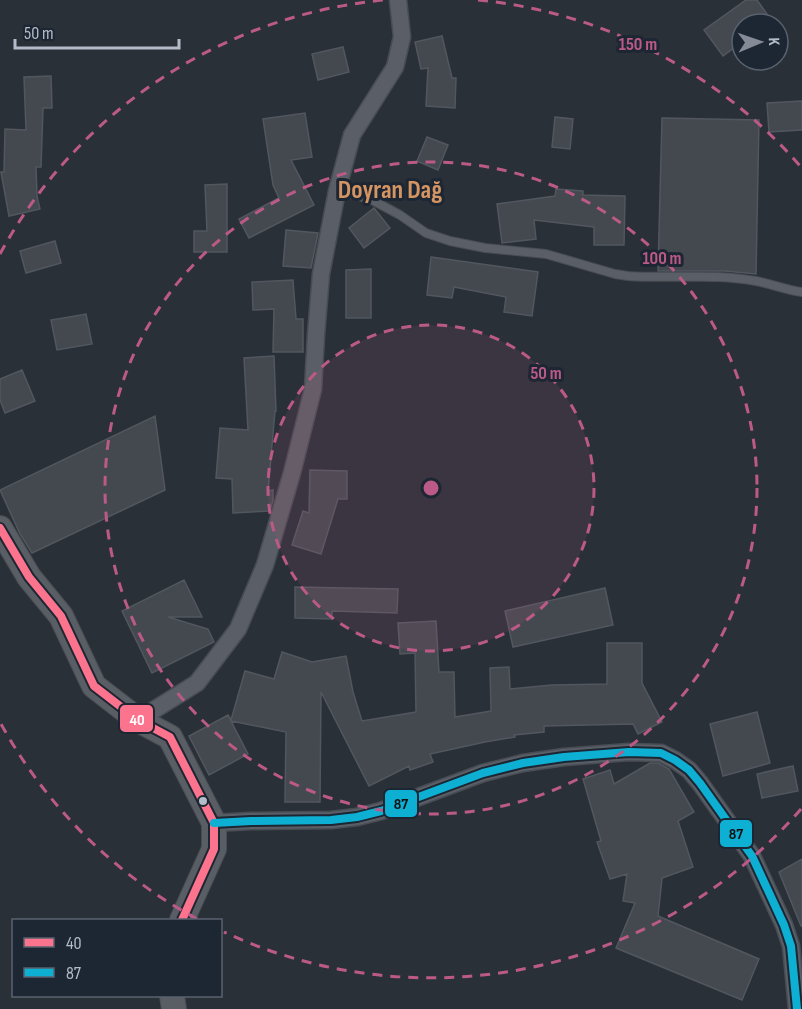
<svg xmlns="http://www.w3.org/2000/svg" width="802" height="1009" viewBox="0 0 802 1009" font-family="'Sofia Sans Condensed',sans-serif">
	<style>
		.building { fill: #444950; stroke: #52575f; stroke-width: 1.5 }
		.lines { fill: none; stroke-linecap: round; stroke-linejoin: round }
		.lane-casing { stroke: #484c53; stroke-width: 10 }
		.street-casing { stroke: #484c53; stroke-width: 19 }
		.secondary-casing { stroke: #484c53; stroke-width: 26 }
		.lane { stroke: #5a5e66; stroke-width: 8 }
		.street { stroke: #5a5e66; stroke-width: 16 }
		.secondary { stroke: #595d64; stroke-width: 24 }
		.bus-1-casing { stroke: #1d2633; stroke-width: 12 }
		.bus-2-casing { stroke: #1d2633; stroke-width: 12 }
		.bus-1 { stroke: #fc738d; stroke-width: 8 }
		.bus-2 { stroke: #0dafd3; stroke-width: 8 }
		.ring { fill: none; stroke: #bc5a87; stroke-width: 3; stroke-dasharray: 10 8 }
		.bus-dot { fill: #b4bcc9; stroke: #1d2633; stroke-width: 2 }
		.labels { text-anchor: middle; stroke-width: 6; stroke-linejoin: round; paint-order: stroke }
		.district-label { font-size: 26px; font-weight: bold; fill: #d59563; stroke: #1d2633 }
		.centre { fill: #bc5a87; stroke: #1d2633; stroke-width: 3 }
		.ring-label { font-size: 18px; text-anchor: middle; font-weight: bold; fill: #bc5a87; stroke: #1d2633; stroke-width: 6; stroke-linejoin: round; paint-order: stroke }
		.line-badge { stroke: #1d2633; stroke-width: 2 }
		.badge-label { font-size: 16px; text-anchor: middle; font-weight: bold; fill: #fff }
		.pale-badge-label { font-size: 16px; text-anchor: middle; font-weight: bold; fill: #111 }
	</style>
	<rect width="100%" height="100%" fill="#2a3038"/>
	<!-- building -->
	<path class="building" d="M746 0H757L774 24H742V42L723 56 704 30Z
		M442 36 452 78H456L455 108 426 106 428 68 421 69 415 42Z
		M343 47 349 72 318 80 312 54Z
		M51 76 52 108H43L41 167H36L37 196 40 209 9 216 1 172H4L5 129 26 130 24 77Z
		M802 101V130L769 132 767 103Z
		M305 113 312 157 291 160 314 205 249 238 239 219 279 198 273 185 263 119Z
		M555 117 573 119 570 149 552 147Z
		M662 118 759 120 756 274 725 271H658Z
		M427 137 448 145 438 170 417 161Z
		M227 184V252H194V231H207L205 185Z
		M556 189 583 191V195L625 196 624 245H594V227L534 220 536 239 502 243 497 204 555 196Z
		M374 208 390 228 364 248 349 228Z
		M286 230 318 233 311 268 283 266Z
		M55 241 61 263 26 273 20 251Z
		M431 257 538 272 532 316 504 312 506 297 454 287 452 298 427 295Z
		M371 269V318H346V270Z
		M293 280 296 319H303V352H273L274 309 253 310 252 282Z
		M86 314 92 344 57 350 51 320Z
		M274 356 276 411H275L268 491 273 490V500L270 511 233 513 232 479 216 478 220 428 248 430 244 358Z
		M22 370 35 401 5 413 0 400V379Z
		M155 416 165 490 32 553 20 534 0 490Z
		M310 470 347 471V499H338L321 554 292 545 303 511 309 513Z
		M184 580 202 617H168L208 629 214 642 152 673 122 611Z
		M295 587 398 589 397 613 332 611V619L295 618Z
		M605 588 613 625 513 647 505 611Z
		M436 621 439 672H454L455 717 491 711 490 668 509 667 510 689 552 685 607 684V643H642V683L662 722 638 734 633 724 544 726V732L514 735 515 737 485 742 430 754 433 762 410 770 409 766 369 786 321 692 320 802H285L286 732 231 721 248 754 209 775 189 736 228 715 231 720 245 671 274 679 282 652 312 662 346 656 353 692 362 721 416 712 415 653 400 654 398 623Z
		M757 712 770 763 723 776 710 724Z
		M650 763H658L669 769 694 812 678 821 693 867 662 878 658 916 759 959 742 1000 616 948 635 903 623 901 627 874 610 879 597 842 601 841 583 779 610 770 614 784Z
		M793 766 798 791 762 798 757 774Z
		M802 859V926H801L779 872Z"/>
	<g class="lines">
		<defs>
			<path id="lane" d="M337 191 356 195 374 201 400 215 426 233 450 241 485 248 546 254 615 274 628 276C671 279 714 273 756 281 772 284 786 290 802 292"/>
			<path id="street" d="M138 720 197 683 238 629 265 565 292 473 313 389 316 335 321 274 337 191 352 135 395 67 402 37 398 0
				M214 823 251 821 331 820 357 817 381 811 483 773 523 763 564 757 629 752 661 753 675 760 689 770 700 783 752 856 784 925 791 946 797 1009"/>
			<path id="secondary" d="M0 528 29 577 61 616 94 686 138 720 170 737 214 823V849L182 920
				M172 996 174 1009"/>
		</defs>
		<!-- lane casing -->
		<use href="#lane" class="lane-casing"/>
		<!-- street casing -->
		<use href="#street" class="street-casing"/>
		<!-- secondary casing -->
		<use href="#secondary" class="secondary-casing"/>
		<!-- lane -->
		<use href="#lane" class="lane"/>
		<!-- street -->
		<use href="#street" class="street"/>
		<!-- secondary -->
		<use href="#secondary" class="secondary"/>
		<defs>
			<path id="bus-1" d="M0 528 29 577 61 616 94 686 138 720 170 737 214 823V849L182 920"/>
			<path id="bus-2" d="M214 823 251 821 331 820 357 817 381 811 483 773 523 763 564 757 629 752 661 753 675 760 689 770 700 783 752 856 784 925 791 946 797 1009"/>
		</defs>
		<!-- bus-1 casing -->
		<use href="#bus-1" class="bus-1-casing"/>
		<!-- bus-2 casing -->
		<use href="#bus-2" class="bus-2-casing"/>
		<!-- bus-1 -->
		<use href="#bus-1" class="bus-1"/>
		<!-- bus-2 -->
		<use href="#bus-2" class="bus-2"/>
	</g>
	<!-- distance rings -->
	<circle cx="431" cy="488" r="163" fill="#bc5a87" fill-opacity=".12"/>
	<g class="ring">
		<circle cx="431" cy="488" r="163"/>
		<circle cx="431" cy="488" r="326"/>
		<path d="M801 809A490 490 0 0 1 224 932M197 919A490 490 0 0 1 0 722M0 254A490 490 0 0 1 384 0M478 0A490 490 0 0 1 801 167"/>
	</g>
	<!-- markers -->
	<circle class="bus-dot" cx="203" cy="801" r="5"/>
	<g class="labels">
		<!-- district labels -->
		<g class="district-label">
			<text x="390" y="198">Doyran Dağ</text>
		</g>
	</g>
	<circle cx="431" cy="488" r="9" class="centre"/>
	<g class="ring-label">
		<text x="638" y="50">150 m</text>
		<text x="662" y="264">100 m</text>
		<text x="546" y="379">50 m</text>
	</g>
	<g class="line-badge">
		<rect x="119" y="704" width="35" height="29" rx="6" fill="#fc738d"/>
		<rect x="384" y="789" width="34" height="29" rx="6" fill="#0dafd3"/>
		<rect x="719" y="819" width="34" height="29" rx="6" fill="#0dafd3"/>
	</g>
	<g class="badge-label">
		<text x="137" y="725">40</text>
	</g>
	<g class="pale-badge-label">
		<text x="401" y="809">87</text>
		<text x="736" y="839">87</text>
	</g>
	<!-- legend -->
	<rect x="12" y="919" width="210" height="78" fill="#1d2633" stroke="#59626f" stroke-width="1.5"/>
	<rect x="24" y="938" width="30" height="9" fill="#fc738d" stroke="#59626f" stroke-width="1.5"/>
	<text x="66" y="949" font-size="18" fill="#b4bcc9">40</text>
	<rect x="24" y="968" width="30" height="9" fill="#0dafd3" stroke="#59626f" stroke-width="1.5"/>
	<text x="66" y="979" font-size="18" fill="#b4bcc9">87</text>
	<!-- north arrow -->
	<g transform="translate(760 42) rotate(88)"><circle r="28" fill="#1d2633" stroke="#59626f" stroke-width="1.5"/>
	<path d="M0-4.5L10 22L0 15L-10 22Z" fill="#848b96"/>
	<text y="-9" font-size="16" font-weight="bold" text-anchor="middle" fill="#b4bcc9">K</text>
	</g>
	<!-- scale -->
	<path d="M15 39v9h164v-9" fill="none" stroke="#b4bcc9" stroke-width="3"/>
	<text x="24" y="39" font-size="18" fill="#b4bcc9" stroke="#1d2633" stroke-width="4.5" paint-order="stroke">50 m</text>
</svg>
